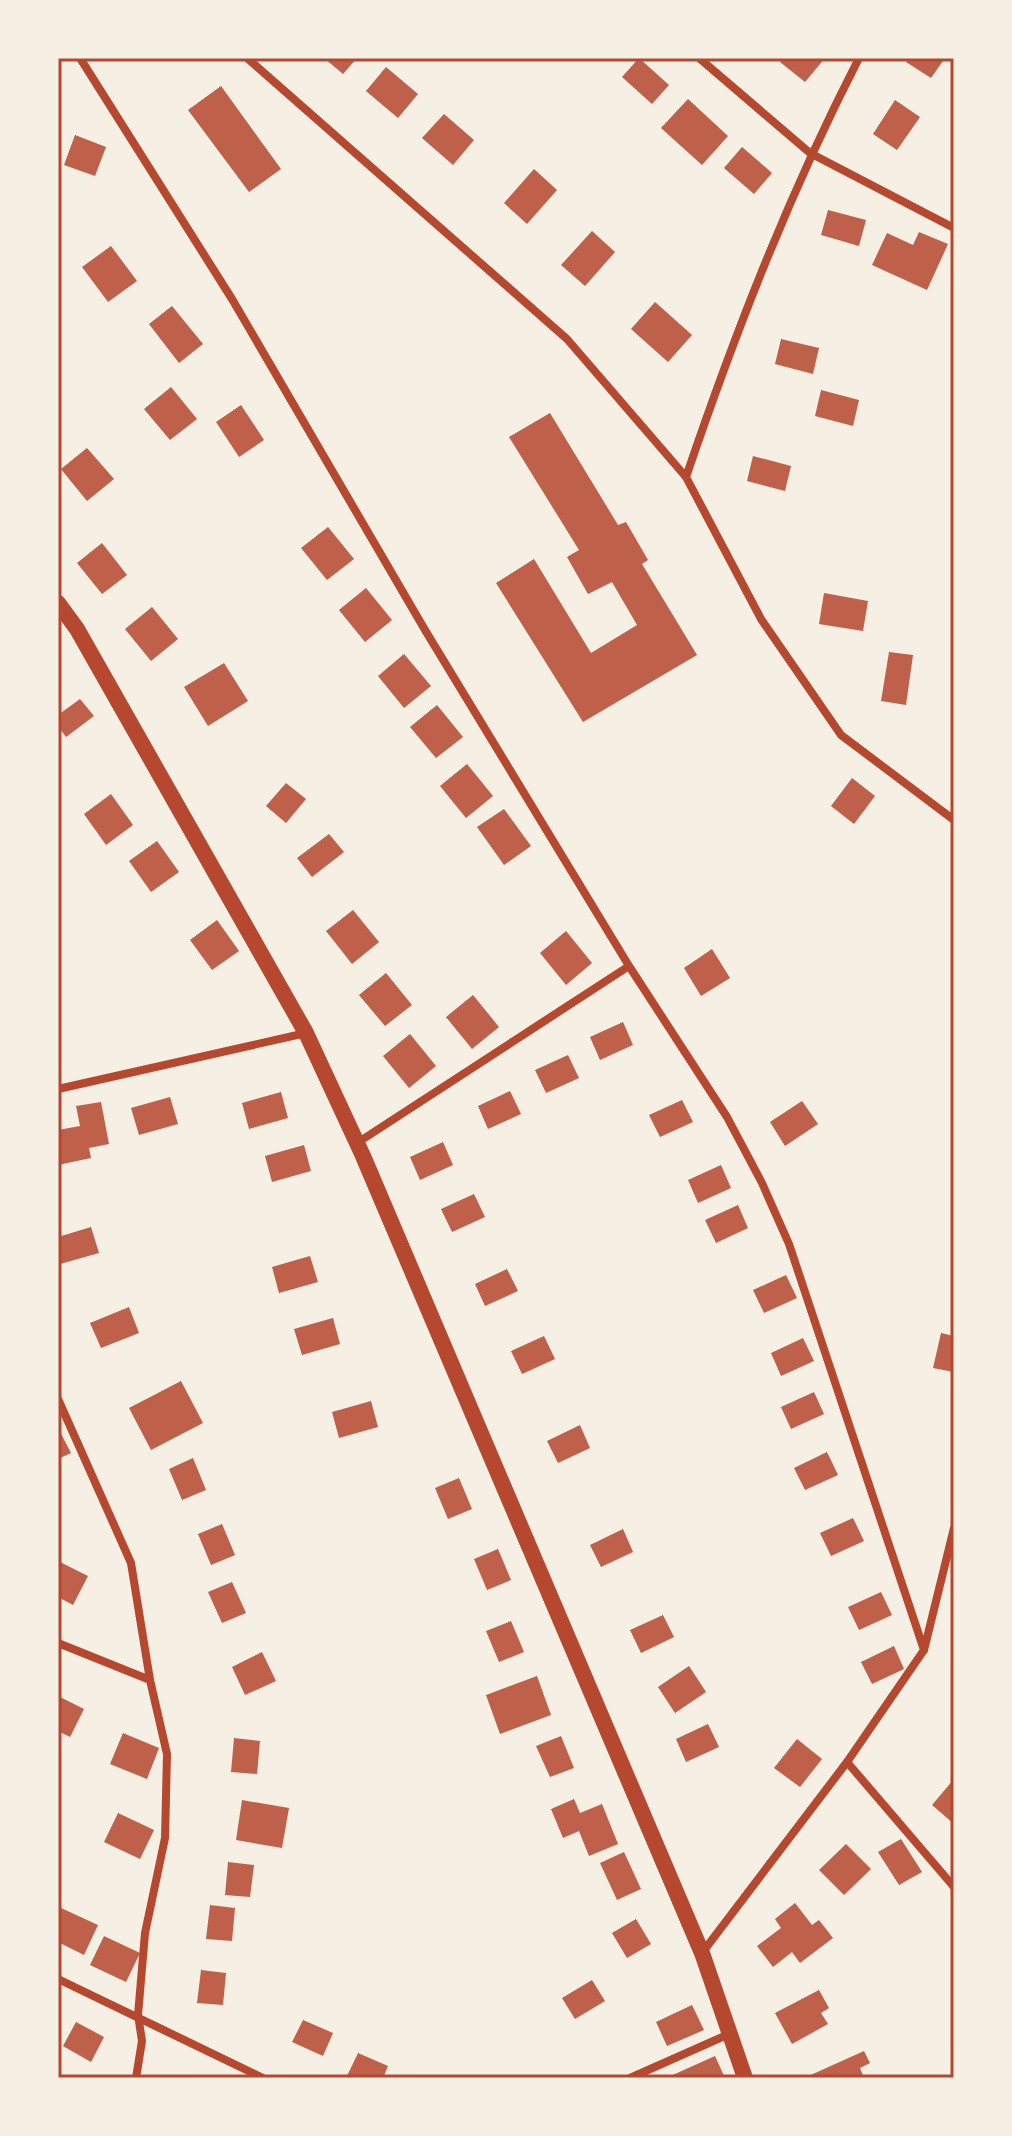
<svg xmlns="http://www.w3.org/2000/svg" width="1012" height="2136" viewBox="0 0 1012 2136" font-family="'Fira Sans Condensed',sans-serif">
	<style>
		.building { fill: #bf614a }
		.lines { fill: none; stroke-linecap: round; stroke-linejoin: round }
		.minor { stroke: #b5482f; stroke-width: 8 }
		.secondary { stroke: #b5482f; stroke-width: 16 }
		.neatline { fill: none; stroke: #b5482f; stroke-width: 3 }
	</style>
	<rect width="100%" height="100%" fill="#f6efe4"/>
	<!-- building -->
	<path class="building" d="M324 58H357L343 74Z
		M639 58 669 85 652 104 622 77Z
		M783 58H825L805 82 780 62Z
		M908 58H945L931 78 906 62Z
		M386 67 418 94 398 118 366 91Z
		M221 86 281 169 249 192 188 110Z
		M688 99 728 136 702 165 661 128Z
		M895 100 920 117 897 150 873 134Z
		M444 114 474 140 453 165 422 138Z
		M75 135 106 147 95 176 64 165Z
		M742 147 772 173 754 194 724 168Z
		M534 169 557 190 527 224 504 203Z
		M828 210 866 220 859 246 821 235Z
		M592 231 615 252 585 286 561 265Z
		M919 232 948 244 927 290 872 265 887 233 913 245Z
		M111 246 137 281 108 302 82 267Z
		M655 302 692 335 668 362 631 329Z
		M172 306 203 344 179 363 149 324Z
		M781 339 819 348 813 374 775 364Z
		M171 387 197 419 170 440 144 409Z
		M821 390 859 400 853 426 815 416Z
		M241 405 264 440 239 457 216 422Z
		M550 413 618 525 626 522 648 560 642 564 697 655 583 722 496 583 534 559 591 653 637 625 612 582 588 594 567 557 579 550 509 437Z
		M87 448 114 479 87 501 61 469Z
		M753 456 791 466 785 491 747 481Z
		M328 527 354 559 327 580 301 548Z
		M102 543 127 575 102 594 77 563Z
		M366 588 392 620 365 642 339 610Z
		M824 593 868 601 863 631 819 624Z
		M152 607 178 639 151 661 125 629Z
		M889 652 913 655 906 705 881 701Z
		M404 654 431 686 404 708 378 676Z
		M224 663 248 701 208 726 184 687Z
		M80 699 94 716 66 737 58 726V715Z
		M437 705 463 737 436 758 410 727Z
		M467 764 493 796 466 818 440 786Z
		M852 778 875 796 854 824 831 806Z
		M286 783 306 799 286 823 266 806Z
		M111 794 133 825 106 845 84 814Z
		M504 809 531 846 504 865 477 827Z
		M329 834 344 852 312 877 297 858Z
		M157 841 179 872 151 892 129 861Z
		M353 910 379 942 352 964 326 931Z
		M217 920 239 951 212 970 190 940Z
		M566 931 592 963 566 985 540 953Z
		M712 949 730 978 701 996 684 968Z
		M386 973 412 1005 385 1026 359 995Z
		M473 995 499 1027 472 1049 446 1017Z
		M623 1022 633 1045 600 1060 590 1037Z
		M410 1034 436 1066 409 1088 383 1056Z
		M568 1055 579 1078 546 1093 535 1070Z
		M510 1091 521 1114 488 1129 478 1106Z
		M281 1092 288 1118 249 1129 242 1103Z
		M170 1097 178 1124 139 1135 131 1108Z
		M682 1100 693 1122 660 1137 649 1115Z
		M802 1101 818 1124 785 1146 770 1122Z
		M101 1102 109 1144 89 1148 91 1158 58 1165V1130L80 1126 76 1106Z
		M443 1142 453 1165 420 1180 410 1157Z
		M304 1145 311 1171 272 1182 265 1156Z
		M721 1165 731 1188 698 1203 688 1180Z
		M474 1194 485 1217 452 1232 441 1209Z
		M738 1205 748 1228 716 1243 705 1220Z
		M91 1227 99 1253 60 1264 58 1237Z
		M310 1256 318 1282 279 1293 272 1267Z
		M507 1269 518 1291 485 1306 475 1284Z
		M786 1275 797 1298 764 1313 753 1290Z
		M129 1307 139 1333 101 1348 90 1323Z
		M333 1318 340 1344 302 1355 294 1329Z
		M941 1333 954 1336V1372L933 1368Z
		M544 1336 555 1359 522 1374 511 1351Z
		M803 1338 814 1361 781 1376 771 1353Z
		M181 1381 203 1423 151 1450 129 1408Z
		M814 1392 824 1414 791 1429 781 1407Z
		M371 1401 378 1427 339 1438 332 1412Z
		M580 1425 590 1448 558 1463 547 1441Z
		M58 1428 71 1453 58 1459Z
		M827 1452 838 1475 805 1490 794 1468Z
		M193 1458 206 1490 182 1500 169 1469Z
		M459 1478 472 1509 448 1519 435 1488Z
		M853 1518 864 1541 831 1556 820 1533Z
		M222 1524 235 1555 211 1565 198 1534Z
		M623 1529 633 1552 601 1567 590 1545Z
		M498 1549 511 1580 487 1590 474 1559Z
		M58 1561 88 1576 73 1605 58 1597Z
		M232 1582 246 1613 222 1623 208 1592Z
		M881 1592 892 1615 859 1630 848 1607Z
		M663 1615 674 1637 641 1653 630 1630Z
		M511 1621 524 1652 499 1662 486 1631Z
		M894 1646 904 1669 872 1684 861 1662Z
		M262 1652 276 1681 245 1695 232 1667Z
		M689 1666 706 1692 675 1713 658 1687Z
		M537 1676 551 1715 500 1734 486 1695Z
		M58 1696 84 1709 70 1737 58 1731Z
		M708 1724 719 1747 686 1762 676 1739Z
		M123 1733 159 1748 147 1779 110 1764Z
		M561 1736 574 1768 550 1777 536 1746Z
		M234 1738 260 1741 257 1774 231 1772Z
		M797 1739 822 1759 800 1787 774 1768Z
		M954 1779V1824L932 1805Z
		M574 1799 580 1813 602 1804 618 1844 589 1856 579 1831 563 1838 551 1809Z
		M242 1800 289 1808 282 1848 236 1840Z
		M118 1813 154 1830 140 1859 104 1842Z
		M901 1839 922 1872 899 1885 878 1852Z
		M846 1844 871 1869 844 1895 819 1870Z
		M624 1852 641 1889 617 1900 600 1863Z
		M228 1862 254 1865 250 1897 225 1895Z
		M795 1903 812 1925 819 1920 833 1938 800 1963 792 1952 773 1967 757 1946 781 1928 775 1919Z
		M210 1905 235 1908 232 1941 206 1939Z
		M61 1908 98 1925 84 1955 58 1942Z
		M636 1919 651 1944 627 1958 612 1933Z
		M104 1936 140 1953 126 1982 90 1965Z
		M201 1970 226 1973 223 2005 197 2003Z
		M592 1980 605 2001 575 2019 562 1998Z
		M819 1990 829 2008 821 2013 828 2024 792 2044 775 2013Z
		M692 2005 704 2030 667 2046 656 2022Z
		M303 2020 333 2033 323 2056 292 2042Z
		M76 2022 104 2037 91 2062 63 2046Z
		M864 2051 870 2063 860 2068 864 2078H804Z
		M358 2053 388 2066 383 2078 347 2076Z
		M715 2056 725 2078H666Z"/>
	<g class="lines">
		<!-- minor -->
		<path class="minor" d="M80 58 232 299 425 630 629 966 727 1117 762 1183 789 1244 924 1650
			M247 58 567 339 686 477 761 619 841 735 954 820
			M699 58 810 153 954 228
			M686 477C735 333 789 194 859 58
			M58 1089 306 1033
			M357 1143 629 966
			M58 1399 131 1563 150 1680 167 1754 165 1838 145 1933 138 2015 142 2041 136 2078
			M58 1643 150 1680
			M847 1762 954 1887
			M702 1953 847 1762 924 1650 954 1528
			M58 1979 263 2078
			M630 2078 729 2034"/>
		<!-- secondary -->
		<path class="secondary" d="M58 603 77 629 306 1033 363 1156 702 1953 745 2078"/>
	</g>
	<!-- border -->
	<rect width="1012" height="2136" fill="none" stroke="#f6efe4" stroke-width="120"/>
	<rect x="60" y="60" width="892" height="2016" class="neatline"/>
</svg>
